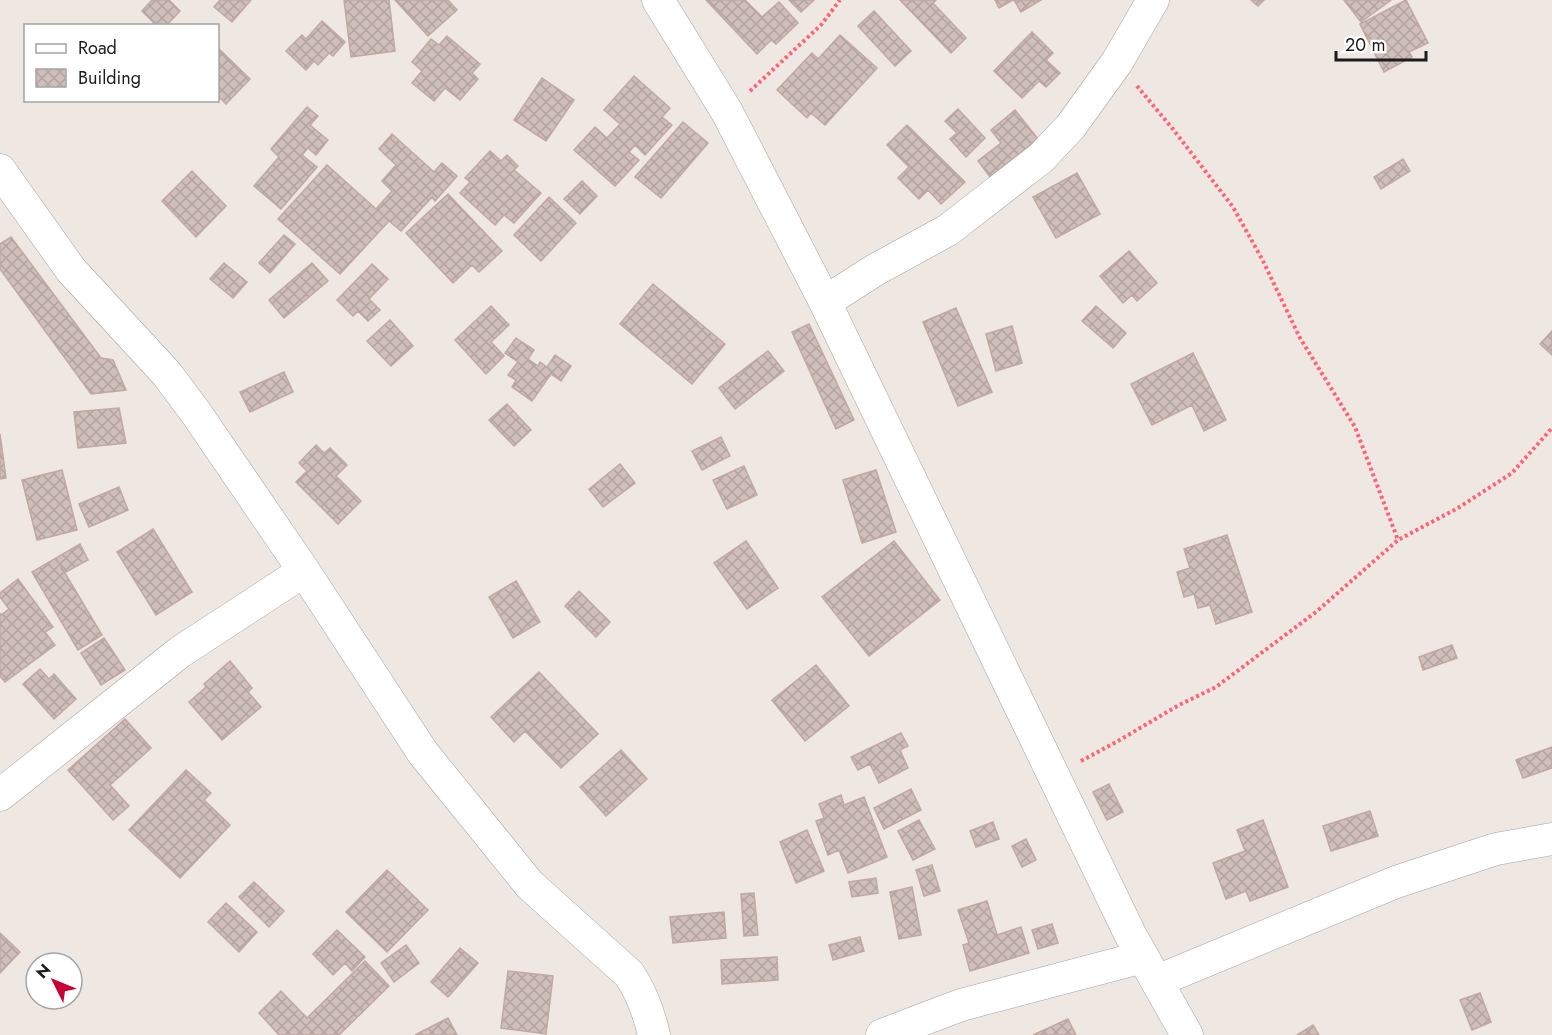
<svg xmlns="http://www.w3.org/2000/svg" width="1552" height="1035" viewBox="0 0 1552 1035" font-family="Jost,sans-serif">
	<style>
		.building { fill: url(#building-cross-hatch); stroke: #c1a8a2; stroke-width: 1.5 }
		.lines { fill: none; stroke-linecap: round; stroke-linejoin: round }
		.minor-casing { stroke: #a3a3a3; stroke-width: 33 }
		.path { stroke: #ff6179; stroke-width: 4; stroke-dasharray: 3 3; stroke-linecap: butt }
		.minor { stroke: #fff; stroke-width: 32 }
	</style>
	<defs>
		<pattern id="building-cross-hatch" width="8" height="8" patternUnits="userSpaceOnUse" patternTransform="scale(1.5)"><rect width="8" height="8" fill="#cfbeba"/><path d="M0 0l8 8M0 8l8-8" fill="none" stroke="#b1a39f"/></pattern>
	</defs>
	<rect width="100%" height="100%" fill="#efe7e1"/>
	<!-- building -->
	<path class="building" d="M152 0H169L180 11 166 26H157L142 11Z
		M220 0H251L232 22 214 7Z
		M344 0H389L395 51 351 57Z
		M395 0H448L457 10 428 36Z
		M706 0H745L762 17 779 2 798 23 776 44 771 40 757 54Z
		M789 0H814L801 12Z
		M900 0H936L933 3 966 38 951 53Z
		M995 0H1013L999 8Z
		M1014 0H1041L1021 12Z
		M1251 0H1264L1258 6Z
		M1344 0H1391L1361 22Z
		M1406 0 1428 43 1409 52 1412 57 1384 72 1360 24Z
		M874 11 911 51 895 66 858 26Z
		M322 21 345 42 333 56 329 53 318 65 314 61 306 70 286 51 302 35 306 39Z
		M1032 32 1053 53 1046 60 1060 73 1046 87 1039 81 1022 98 994 71Z
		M840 35 877 68 825 125 811 113 807 118 777 90 812 53 818 59Z
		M447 36 480 64 472 73 478 79 460 100 445 88 434 101 412 83 422 71 412 62 431 39 439 45Z
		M218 48 250 79 226 104 218 96Z
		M634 76 670 108 662 117 672 125 645 155 635 145 629 152 639 160 615 186 574 150 595 127 607 138 620 124 604 110Z
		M542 78 574 100 546 141 514 120Z
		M307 107 318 116 310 125 328 140 316 155 308 148 302 155 317 167 281 209 254 186 279 157 271 149Z
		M958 109 985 138 966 157 950 139 957 133 945 121Z
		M1015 110 1038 139 990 177 978 161 1001 143 991 130Z
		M683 122 708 143 661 198 635 177Z
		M907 125 965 182 941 204 928 190 919 199 898 178 909 167 887 145Z
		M392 134 434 172 442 163 457 176 435 201 432 197 401 231 389 221 340 274 278 219 327 165 376 209 392 191 382 181 396 165 379 149Z
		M490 151 501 161 507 155 518 166 514 170 541 193 514 223 504 215 495 225 460 193 470 182 465 178Z
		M1403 159 1410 171 1381 189 1374 177Z
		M192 171 226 206 196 237 162 201Z
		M1077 173 1100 214 1056 238 1033 197Z
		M582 181 597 196 580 214 564 199Z
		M448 194 502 251 479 272 472 265 453 283 406 233Z
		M549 197 576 223 541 261 514 235Z
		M284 235 295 244 270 273 259 263Z
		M11 237 101 358 113 360 126 390 91 394 0 269V244Z
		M1129 251 1157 283 1137 301 1132 295 1123 303 1100 276Z
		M224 263 247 282 233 298 210 279Z
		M312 263 328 281 284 318 269 300Z
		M372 264 388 279 369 299 380 310 368 321 358 311 353 316 337 300Z
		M653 284 725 344 692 384 620 324Z
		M491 306 509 325 491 342 504 356 486 374 455 340Z
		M1096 306 1126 333 1113 348 1082 321Z
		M956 308 992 392 958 406 923 322Z
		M390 320 413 346 391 366 367 341Z
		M809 324 854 420 836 429 792 332Z
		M1012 326 1022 363 996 371 986 334Z
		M1552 331V355L1540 344Z
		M516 338 534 350 528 359 538 366 540 362 547 367 555 355 571 366 561 381 551 374 532 401 512 387 516 380 508 375 518 362 505 353Z
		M768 351 784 371 735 409 719 388Z
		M1193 353 1226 420 1204 431 1192 405 1152 425 1131 384Z
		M284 372 293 392 250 412 240 392Z
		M507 404 531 430 514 446 489 420Z
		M119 408 126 443 78 448 74 412Z
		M0 434 6 478 0 479Z
		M721 437 730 456 702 470 692 451Z
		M316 445 324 453 330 448 347 465 336 476 361 501 338 524 296 482 307 471 299 463Z
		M620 464 635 483 603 507 589 489Z
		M744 466 757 495 727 509 713 480Z
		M62 470 77 530 37 540 22 480Z
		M876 470 896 532 862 543 843 480Z
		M119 487 128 510 89 527 79 504Z
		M153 529 192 592 156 615 117 552Z
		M1227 535 1252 612 1216 624 1210 605 1198 608 1194 594 1184 597 1177 572 1190 568 1184 549Z
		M746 541 778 588 747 609 714 563Z
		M894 541 940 600 869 656 822 597Z
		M80 544 88 560 64 573 56 558Z
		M56 558 102 635 78 650 32 572Z
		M18 579 53 627 45 632 55 645 5 682 0 676V613L1 615 9 609 0 597V593Z
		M516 581 540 622 513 638 489 597Z
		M579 591 610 622 596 637 565 606Z
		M104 638 125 670 101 685 81 653Z
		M1452 645 1457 658 1423 670 1419 657Z
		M230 661 252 688 248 692 261 707 222 740 189 702 206 687 204 684Z
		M816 665 849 706 805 741 772 700Z
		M40 669 49 679 54 674 76 699 54 719 23 684Z
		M539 672 598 734 561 768 525 731 514 742 491 717Z
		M125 719 151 748 110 785 129 806 113 820 68 770Z
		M901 733 908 746 900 750 908 768 879 783 870 764 858 770 851 757Z
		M1552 747V768L1523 778 1516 760Z
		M621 750 647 779 606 816 580 787Z
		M186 770 211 793 204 800 230 825 180 878 129 830Z
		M1109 784 1123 812 1107 820 1093 792Z
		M911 789 921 810 884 829 874 808Z
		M841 795 844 805 864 797 887 857 848 873 839 850 828 855 816 821 824 818 819 804Z
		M1370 811 1378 836 1331 851 1323 826Z
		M919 820 935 849 913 860 898 831Z
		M1263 820 1288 887 1250 901 1246 891 1226 899 1213 863 1245 851 1237 830Z
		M993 822 999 839 976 847 970 831Z
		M807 830 824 871 796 883 780 842Z
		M1026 839 1036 860 1022 867 1012 846Z
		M932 865 940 891 924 896 916 870Z
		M387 870 428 910 387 952 346 912Z
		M876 878 878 893 852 897 849 882Z
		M254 882 284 911 269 927 239 897Z
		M912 887 921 935 899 939 890 892Z
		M754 893 758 935 744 936 741 894Z
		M987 901 997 935 1021 927 1029 953 970 971 963 945 969 943 958 910Z
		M226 903 257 932 239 952 208 922Z
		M724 912 726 938 673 943 670 917Z
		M1052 924 1058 943 1038 949 1032 930Z
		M337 930 365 957 352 971 345 963 333 975 313 954Z
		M0 933 20 952 0 973Z
		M860 937 864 951 833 960 829 945Z
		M406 945 419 963 394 982 381 963Z
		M460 948 478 963 448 997 431 982Z
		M777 957 778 980 722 984 721 960Z
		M365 961 389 986 339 1035H279L259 1013 281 991 307 1018Z
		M508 971 553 976 546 1034 501 1028Z
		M1480 993 1491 1022 1472 1030 1460 1000Z
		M448 1018 457 1035H415Z
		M1068 1019 1076 1035H1033Z
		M1313 1025 1319 1035H1297Z"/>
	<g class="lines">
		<defs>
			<path id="minor" d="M658 0 727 112 825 302 1130 934 1187 1035
				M0 170 71 270 167 374 196 413 304 571 423 753 530 885 629 974C642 993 649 1013 654 1035
				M825 302 875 270 948 230 1041 158 1071 126 1117 62 1153 0
				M0 795 180 652 304 571
				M1157 981 1396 882 1496 849 1552 839
				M882 1035 961 1005 1143 957"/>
		</defs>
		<!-- minor casing -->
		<use href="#minor" class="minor-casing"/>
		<!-- path -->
		<path class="path" d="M1137 86 1172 128 1233 207 1262 259 1300 338 1355 427 1398 540
			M750 91 821 25 840 0
			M1081 761 1118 741 1179 705 1216 687 1316 612 1398 540 1458 508 1512 473 1552 428"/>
		<!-- minor -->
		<use href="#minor" class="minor"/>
	</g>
	<!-- legend -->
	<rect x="24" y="24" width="195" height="78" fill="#ffffff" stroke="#a4a4a4" stroke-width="1.5"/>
	<rect x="36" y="44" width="30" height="9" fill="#ffffff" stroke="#a4a4a4" stroke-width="1.5"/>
	<text x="78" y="54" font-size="18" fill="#1c1c1c">Road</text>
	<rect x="36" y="69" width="30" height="18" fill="url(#building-cross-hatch)" stroke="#a4a4a4" stroke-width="1.5"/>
	<text x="78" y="84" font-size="18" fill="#1c1c1c">Building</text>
	<!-- north arrow -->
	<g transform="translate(54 981) rotate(313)"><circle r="28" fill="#ffffff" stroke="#a4a4a4" stroke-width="1.5"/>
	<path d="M0-4.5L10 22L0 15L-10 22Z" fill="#c80033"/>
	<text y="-9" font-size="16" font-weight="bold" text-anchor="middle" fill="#1c1c1c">N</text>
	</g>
	<!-- scale -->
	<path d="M1336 51v9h90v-9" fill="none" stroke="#1c1c1c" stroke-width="3"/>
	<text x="1345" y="51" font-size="18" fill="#1c1c1c" stroke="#ffffff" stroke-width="4.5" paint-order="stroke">20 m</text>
</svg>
